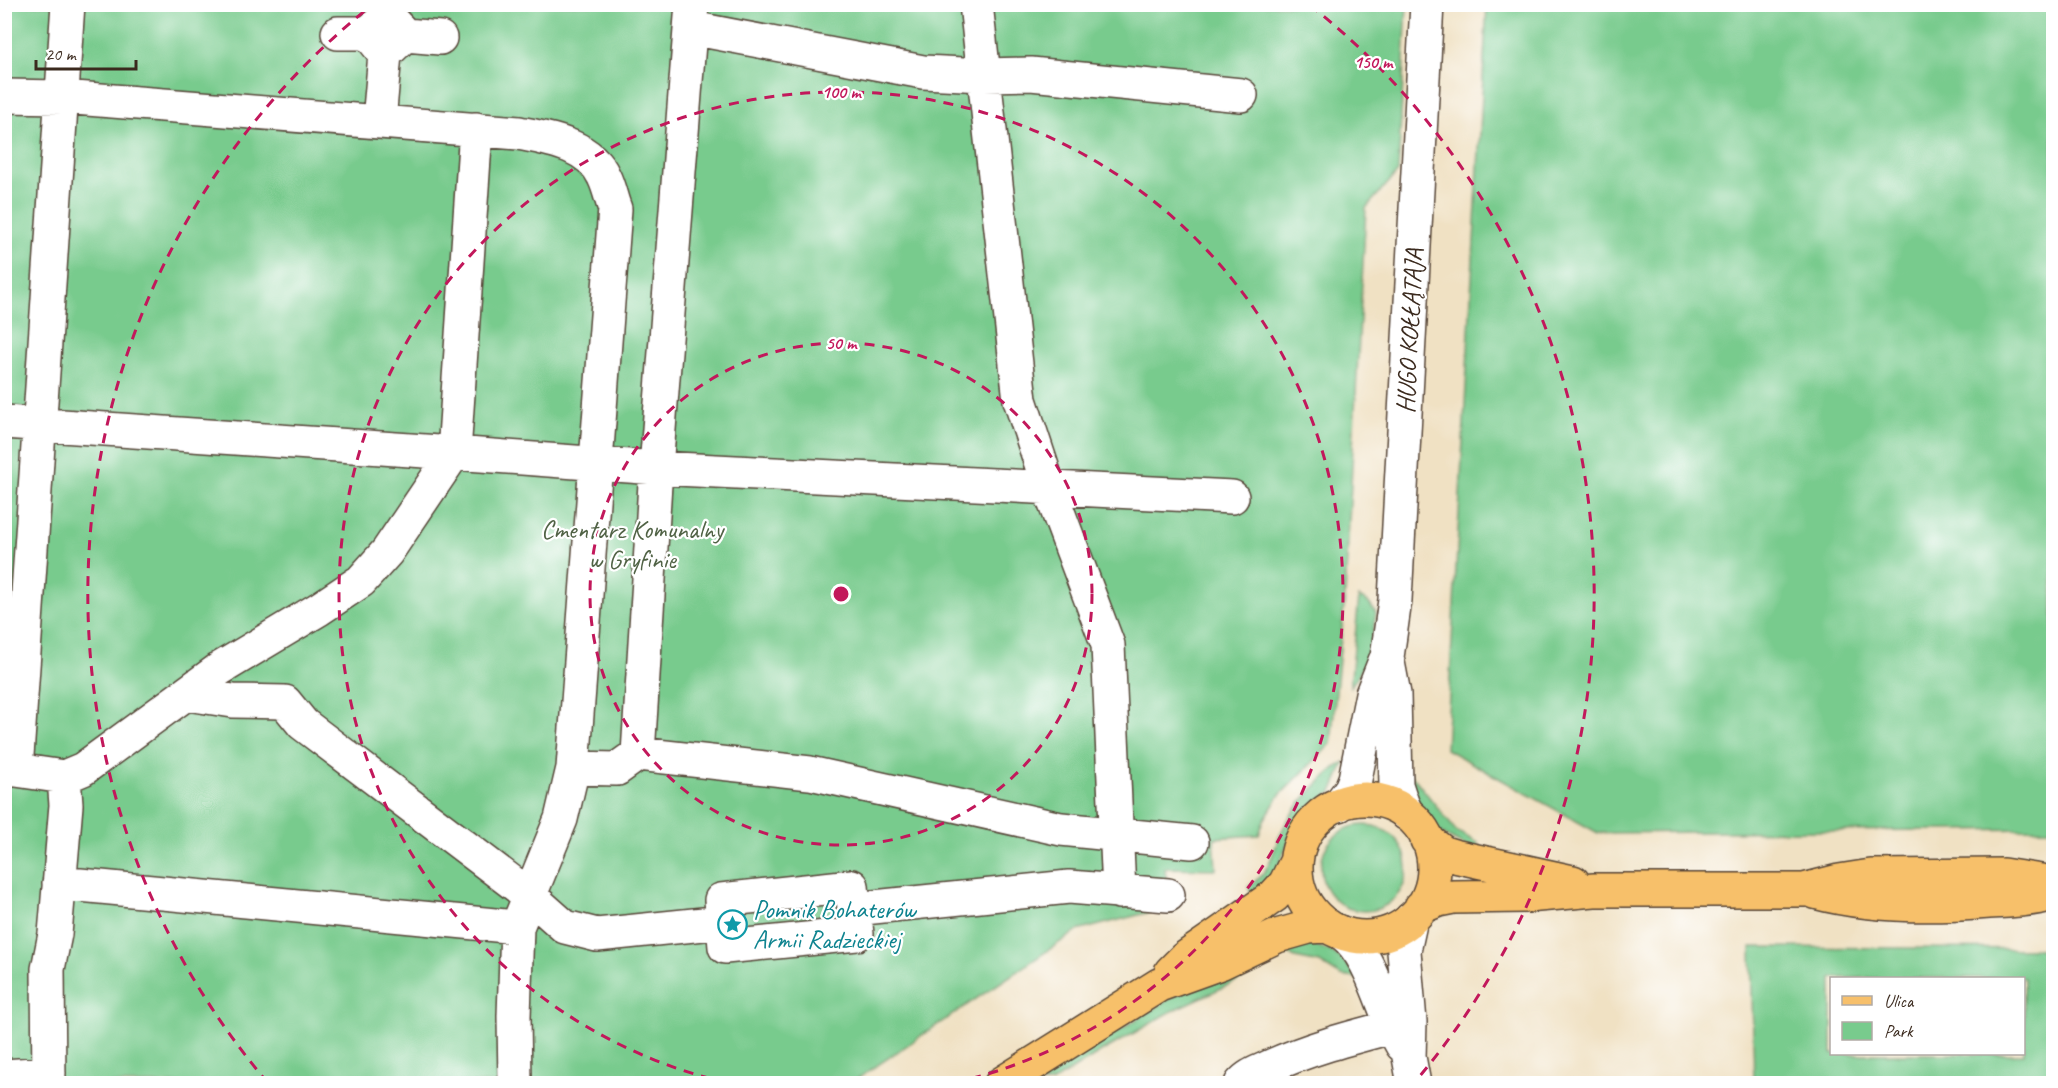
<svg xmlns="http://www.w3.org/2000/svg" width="2058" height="1088" viewBox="0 0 2058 1088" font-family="Caveat,sans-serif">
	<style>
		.green { fill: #78cb8d; stroke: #5a7a56; stroke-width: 1.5; fill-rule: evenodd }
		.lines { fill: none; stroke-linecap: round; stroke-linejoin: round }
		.minor-casing { stroke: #564537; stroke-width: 36 }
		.major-casing { stroke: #564537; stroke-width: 36 }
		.minor { stroke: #fff; stroke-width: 33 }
		.major { stroke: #f7c06b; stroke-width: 33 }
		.ring { fill: none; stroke: #c2185b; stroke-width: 3; stroke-dasharray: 10 8 }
		.labels { text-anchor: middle; stroke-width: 4.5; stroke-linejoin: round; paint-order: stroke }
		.street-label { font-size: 26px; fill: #3b2a1e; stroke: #fff }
		.park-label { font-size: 26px; fill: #506245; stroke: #fff }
		.culture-label { font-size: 26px; fill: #0d838f; stroke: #fff; text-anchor: start }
		.centre { fill: #c2185b; stroke: #fff; stroke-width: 3 }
		.ring-label { font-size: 18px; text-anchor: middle; font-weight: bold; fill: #c2185b; stroke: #fff; stroke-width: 4.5; stroke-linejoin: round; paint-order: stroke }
	</style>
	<rect width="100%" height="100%" fill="#fff"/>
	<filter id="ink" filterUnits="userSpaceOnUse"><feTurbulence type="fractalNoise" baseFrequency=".0167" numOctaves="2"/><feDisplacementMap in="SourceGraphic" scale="12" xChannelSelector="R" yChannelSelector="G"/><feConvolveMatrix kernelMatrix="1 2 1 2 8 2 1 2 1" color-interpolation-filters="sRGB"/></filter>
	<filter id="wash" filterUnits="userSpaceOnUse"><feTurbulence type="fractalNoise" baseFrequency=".008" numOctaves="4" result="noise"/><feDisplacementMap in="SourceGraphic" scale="24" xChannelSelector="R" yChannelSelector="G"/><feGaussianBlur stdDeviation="1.35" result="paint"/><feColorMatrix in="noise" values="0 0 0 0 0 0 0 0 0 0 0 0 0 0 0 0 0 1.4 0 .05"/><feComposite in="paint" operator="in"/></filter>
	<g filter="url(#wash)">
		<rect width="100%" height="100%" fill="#f0e1c3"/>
		<!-- green -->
		<path class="green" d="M5 5H1407L1398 172 1366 208 1345 595 1331 744 1279 796 1264 820 1259 835 1214 838 1216 869 1165 868 1169 907 1077 931 851 1083 5 1084Z
			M1487 5H2053V829L1598 833 1446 749Z
			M1359 597 1368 602 1376 613 1369 657 1350 688Z
			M1345 762 1332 792 1312 806 1300 819 1292 832 1276 872 1253 897 1248 887C1275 868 1271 850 1285 825 1294 808 1328 770 1345 762Z
			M1407 769 1456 831 1478 843 1477 852 1436 831 1421 810Z
			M1321 868a43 43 0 1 1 86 0a43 43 0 1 1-86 0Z
			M1300 943C1327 947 1342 953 1356 978L1341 976 1320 963 1295 958 1288 954 1283 948Z
			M1751 947 2053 949V1083H1754ZM1832 978H2024V1054H1832Z
			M1264 957 1263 966 1256 972 1172 1011 1101 1052 1051 1083 1034 1084 1175 995Z"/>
	</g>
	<g filter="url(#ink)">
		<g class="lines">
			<defs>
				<path id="minor" d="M976 4 1020 400 1049 488 1108 645 1119 892
					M691 28 923 72 984 75 1031 74 1241 95
					M338 33H368
					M405 35 440 38
					M4 96 62 97 519 133C550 139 590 145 604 177 609 187 611 199 615 209L573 768 561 819 517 927 514 1016 515 1084
					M379 121 385 54 405 35 387 16 368 33 385 54
					M476 129 454 453 656 468 1232 497
					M4 422 454 453
					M187 694 233 701 285 702 303 724 530 896 565 927 597 935 723 922
					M638 754 656 468 692 4
					M573 768 617 769 638 754 810 773 1061 829 1192 842
					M4 769 16 770 68 4
					M16 770 64 777 83 769 221 668 319 609 361 581 387 552 454 453
					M1339 805 1351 789 1355 779 1372 694 1385 661
					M1407 814 1402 803 1396 785 1394 694 1387 657 1395 600 1427 4
					M59 883 517 927
					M854 909 857 934 725 947 721 900 852 886 854 909 1069 887 1168 895
					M1411 919 1404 951 1410 1022 1409 1057 1414 1084
					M1342 933C1373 956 1381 1010 1402 1045
					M4 1076 49 1073
					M49 1084 48 969 55 934 61 864 66 805 64 777
					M1241 1084C1248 1075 1259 1072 1269 1067 1308 1049 1349 1038 1391 1027"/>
				<path id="major" d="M1296 868a69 69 0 1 1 138 0a69 69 0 1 1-138 0Z
					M1427 840 1444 853 1454 856 1573 882
					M1815 892C1871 907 1931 907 1989 902 2011 901 2033 900 2054 894
					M1421 907 1438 900 1453 897 1527 896 1594 890H1804L1839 881 1871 876 2003 875 2054 883
					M1171 972 1185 958 1274 896 1285 884 1296 862
					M1001 1084 1159 985 1220 963 1277 936 1309 927 1328 926"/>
			</defs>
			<!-- minor casing -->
			<use href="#minor" class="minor-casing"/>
			<!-- major casing -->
			<use href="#major" class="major-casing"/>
			<!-- minor -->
			<use href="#minor" class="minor"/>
			<!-- major -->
			<use href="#major" class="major"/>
		</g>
	</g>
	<!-- distance rings -->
	<g class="ring">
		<circle cx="841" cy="594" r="251"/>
		<path d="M728 1083A502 502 0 1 1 954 1083"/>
		<path d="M268 1083A753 753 0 0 1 372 5M1310 5A753 753 0 0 1 1414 1083"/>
	</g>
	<!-- icons -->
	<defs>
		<symbol id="sight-ring" viewBox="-11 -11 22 22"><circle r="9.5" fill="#fff" stroke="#0f9aa8" stroke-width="1.5"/><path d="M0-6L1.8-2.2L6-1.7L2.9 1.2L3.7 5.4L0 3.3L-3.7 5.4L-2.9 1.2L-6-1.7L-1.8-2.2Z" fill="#0f9aa8"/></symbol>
	</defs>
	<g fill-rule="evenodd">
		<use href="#sight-ring" x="716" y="908" width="33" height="33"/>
	</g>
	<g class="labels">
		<!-- street labels -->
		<g class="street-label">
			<text transform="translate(1409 331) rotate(-87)" y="9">HUGO KOŁŁĄTAJA</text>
		</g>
		<!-- park labels -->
		<g class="park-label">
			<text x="632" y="538">Cmentarz Komunalny<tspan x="632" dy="30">w Gryfinie</tspan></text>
		</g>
		<!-- culture labels -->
		<g class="culture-label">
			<text x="753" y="918">Pomnik Bohaterów<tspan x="753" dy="30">Armii Radzieckiej</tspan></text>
		</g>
	</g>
	<circle cx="841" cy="594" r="9" class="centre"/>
	<g class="ring-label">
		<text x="1373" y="68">150 m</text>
		<text x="841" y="98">100 m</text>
		<text x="841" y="349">50 m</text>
	</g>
	<!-- margin -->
	<rect width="2058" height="1088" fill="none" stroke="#fff" stroke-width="24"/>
	<!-- legend -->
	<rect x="1830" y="977" width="195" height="78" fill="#ffffff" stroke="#b1aaa5" stroke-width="1.5"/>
	<rect x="1842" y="996" width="30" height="9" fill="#f7c06b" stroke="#b1aaa5" stroke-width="1.5"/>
	<text x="1884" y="1007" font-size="18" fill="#3b2a1e">Ulica</text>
	<rect x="1842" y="1022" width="30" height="18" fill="#78cb8d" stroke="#b1aaa5" stroke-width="1.5"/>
	<text x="1884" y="1037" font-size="18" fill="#3b2a1e">Park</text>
	<!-- scale -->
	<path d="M36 60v9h100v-9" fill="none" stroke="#3b2a1e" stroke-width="3"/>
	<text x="45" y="60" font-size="18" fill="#3b2a1e" stroke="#ffffff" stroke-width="4.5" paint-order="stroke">20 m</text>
</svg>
